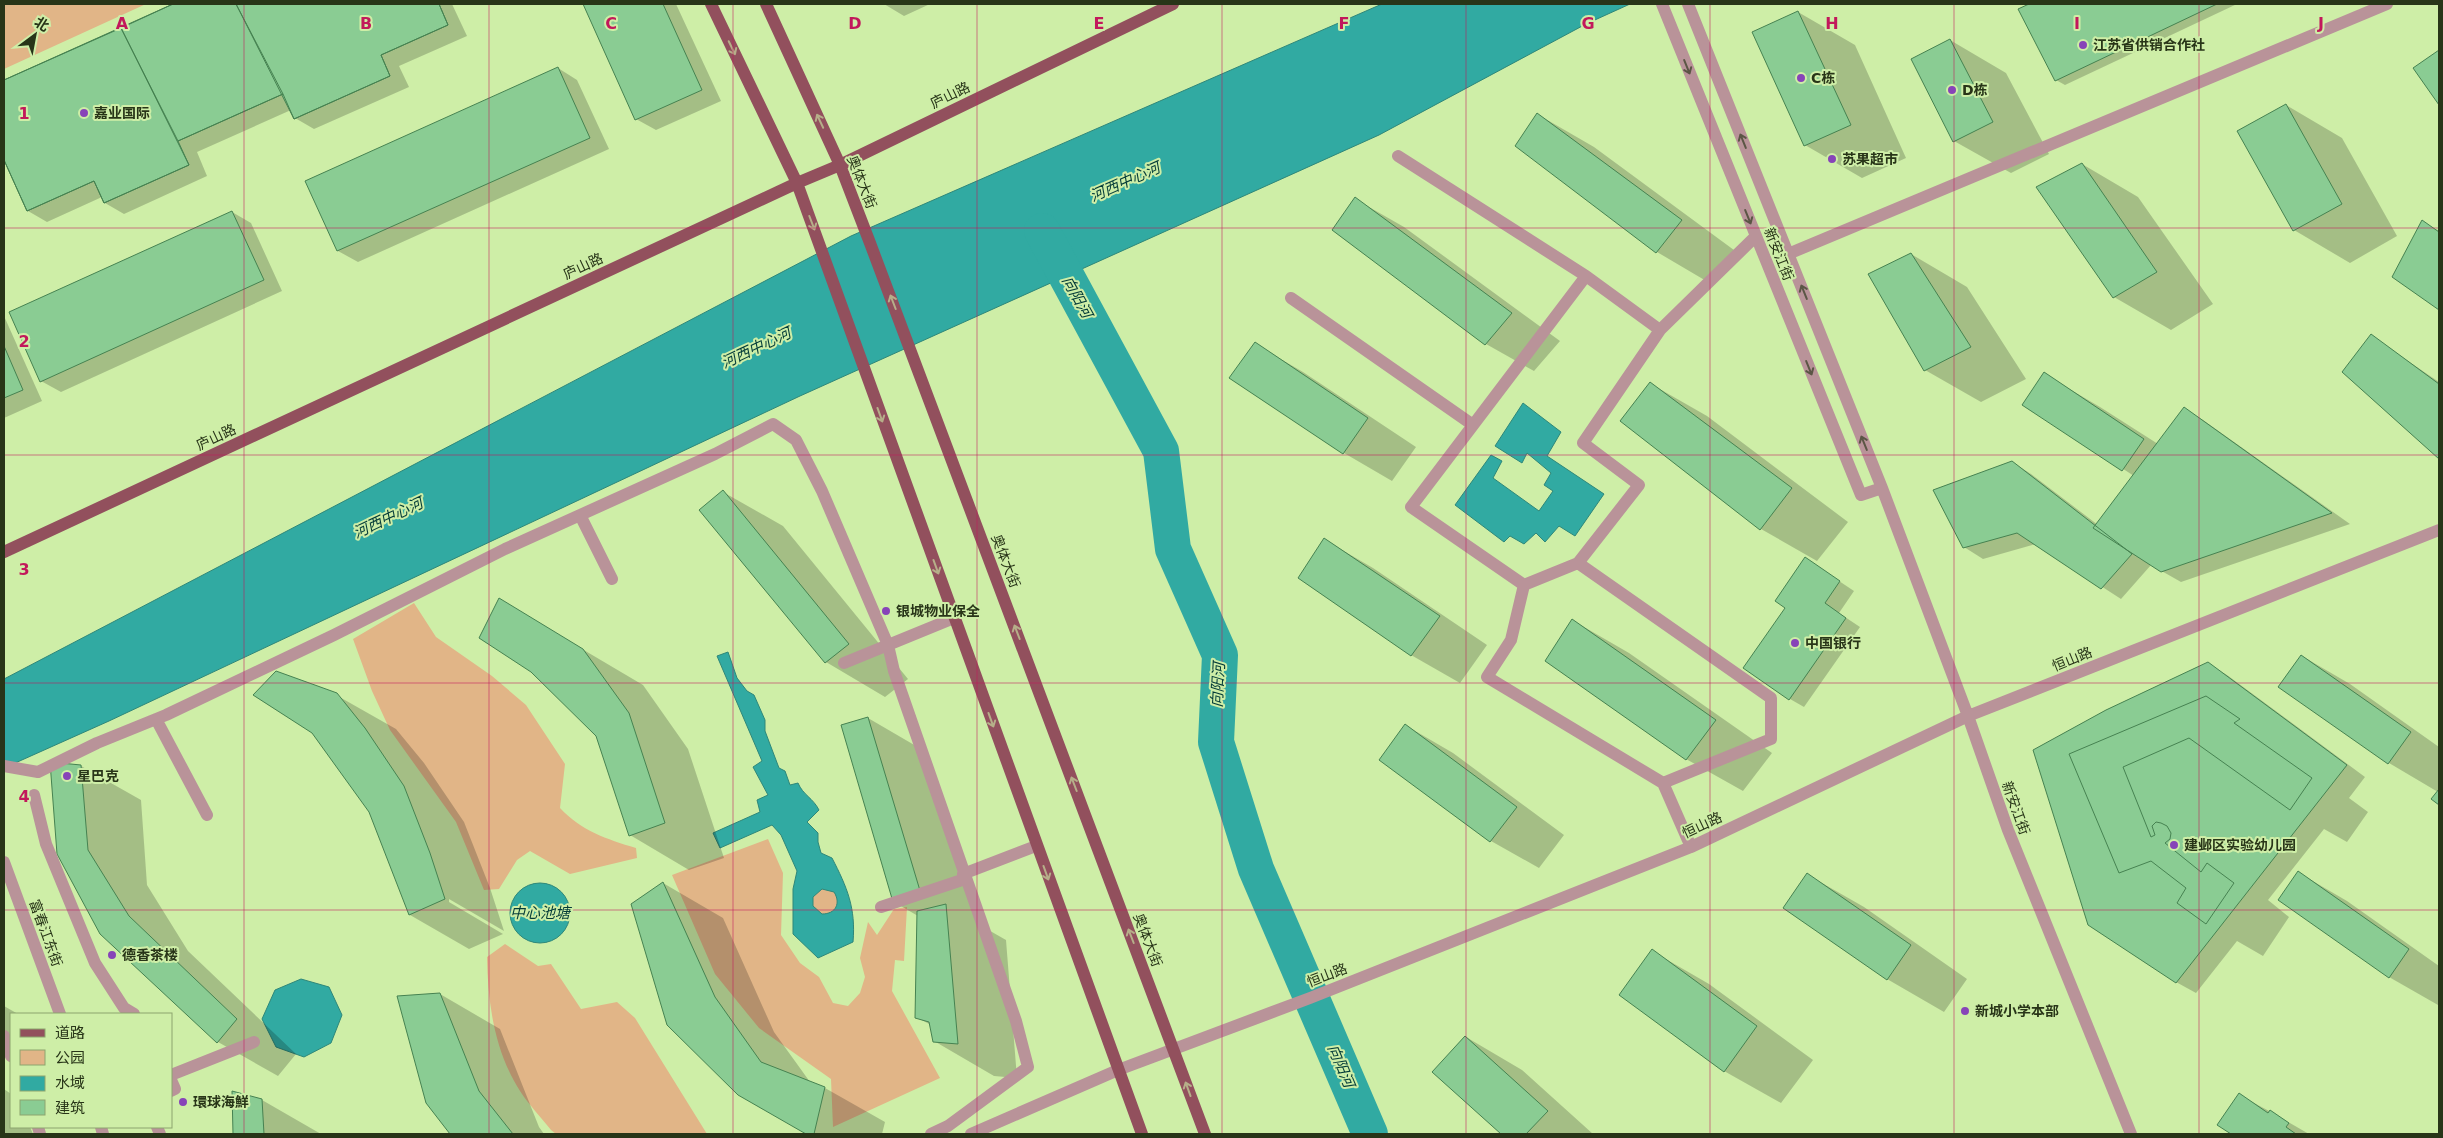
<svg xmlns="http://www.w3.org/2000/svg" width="2443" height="1138" viewBox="0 0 2443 1138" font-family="'DejaVu Sans','Noto Sans SC',sans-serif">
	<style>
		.green { fill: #e1b587 }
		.water { fill: #31aaa2; stroke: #2e8779; fill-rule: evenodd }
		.shadow { fill: #0003 }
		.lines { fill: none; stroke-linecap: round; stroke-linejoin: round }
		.river { stroke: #31aaa2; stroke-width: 36 }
		.building { fill: #8acc93; stroke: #468251 }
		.minor { stroke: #b99399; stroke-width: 12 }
		.major { stroke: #92505d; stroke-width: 12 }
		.oneway { stroke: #b6af89 }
		.oneway2 { stroke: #5b5645 }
		.grid { fill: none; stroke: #c2185b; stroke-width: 1; stroke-opacity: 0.55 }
		.poi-dot { fill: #8744b8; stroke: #ceeea7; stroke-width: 2 }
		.labels { text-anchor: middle; stroke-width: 4; stroke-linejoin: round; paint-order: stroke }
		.poi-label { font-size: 14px; font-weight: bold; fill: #283518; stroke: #ceeea7; text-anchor: start }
		.street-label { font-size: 14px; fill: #283518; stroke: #ceeea7 }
		.water-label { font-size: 15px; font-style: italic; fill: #033b38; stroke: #ceeea7 }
		.grid-label { font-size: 16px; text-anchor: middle; font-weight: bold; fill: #c2185b; stroke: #ceeea7; stroke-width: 4; stroke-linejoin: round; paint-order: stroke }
	</style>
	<rect width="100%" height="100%" fill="#ceeea7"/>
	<!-- green -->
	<path class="green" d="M4 4H146L4 69Z
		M414 603 436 637 492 676 526 705 565 764 560 808C582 831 606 839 636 848L637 858 570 874 530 851 517 860 499 889 484 890 456 822 390 730 372 691 353 639Z
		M768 839 783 873 781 935 800 963 819 977 833 1003 848 1006 860 993 865 977 860 958 868 922 877 935 894 909 907 907 904 961 895 960 892 991 940 1078 833 1127 831 1079 759 1028 715 974 672 875Z
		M812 901a13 13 0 1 1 26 0a13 13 0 1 1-26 0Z
		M505 944 538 966 551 964 581 1009 617 1002 635 1018 707 1134H556L551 1130C541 1117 529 1105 520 1091 494 1050 488 1004 487 957Z"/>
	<!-- water -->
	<path class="water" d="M1382 4H1630L1586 24 1379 135 800 396 109 721 4 768V679L851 236Z
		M1523 403 1561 432 1547 456 1604 494 1575 536 1559 526 1545 542 1536 533 1524 544 1510 536 1504 542 1455 505 1491 455 1502 461 1493 478 1539 511 1553 491 1544 485 1551 473 1527 453 1522 463 1495 446Z
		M728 652 737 678 747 691 754 695 765 720V731L779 768 785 771 790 785 798 783C803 795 813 798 819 810L807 822 818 833V842L821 853 832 858C847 887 856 908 853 942L818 958 793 934V889L797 871 781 835 772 825 720 848 713 833 760 812 757 800 768 795 753 767 762 761 717 656ZM822 889 834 892C841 903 836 914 822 914L813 906V897Z
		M510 913a30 30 0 1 1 60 0a30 30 0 1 1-60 0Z
		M301 979 329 987 342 1015 331 1043 304 1057 276 1047 262 1019 275 990Z"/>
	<!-- shadow -->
	<path class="shadow" d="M176 4H452L467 36 399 66 409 87 314 129 295 118 291 110 197 152 207 176 124 214 105 203 102 197 47 222 28 211 6 162 4 163V82Z
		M584 4H676L721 101 656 130 636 119Z
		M884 4H930L904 16Z
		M2032 4H2237L2065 85 2056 80 2020 9Z
		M1798 12 1855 45 1906 158 1862 178 1805 145Z
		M1950 40 2006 73 2049 154 2011 173 1954 141Z
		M2439 51V103L2415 68Z
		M558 68 577 80 609 149 358 262 338 251 307 181Z
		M2286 105 2342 138 2397 236 2350 263 2294 230Z
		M1537 114 1594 147 1738 253 1713 285 1657 252Z
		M2082 164 2138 197 2213 304 2171 330 2114 297Z
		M1355 199 1404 227 1560 341 1534 371 1486 344Z
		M232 212 251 223 282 291 61 392 41 381Z
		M2423 222 2439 231V308L2393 277Z
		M1911 254 1967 287 2026 379 1981 402 1925 370Z
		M4 316 42 401 4 418Z
		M2371 336 2439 382V458L2343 372Z
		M1255 344 1303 372 1416 447 1392 481 1344 453 1231 378Z
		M2044 374 2100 407 2158 444 2184 409 2203 420 2350 524 2181 582 2151 565 2121 599 2036 544 1983 559 1964 547 2012 462 2031 474 2098 525 2134 476 2024 404Z
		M1651 384 1707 416 1848 522 1817 561 1761 529Z
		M723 492 783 526 908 679 885 697 826 662Z
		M1325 540 1373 568 1487 645 1460 683 1411 655Z
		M1806 559 1854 591 1839 613 1860 627 1804 707 1790 699 1787 608Z
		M499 600 643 685 688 749 724 858 689 870 630 835 597 736Z
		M1572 620 1629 653 1772 753 1743 791 1686 759Z
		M2302 656 2350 684 2439 747V804L2433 799 2438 792 2389 763Z
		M2208 664 2227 675 2365 777 2349 798 2368 812 2347 842 2324 829 2268 900 2289 917 2263 956 2237 941 2196 993 2176 982Z
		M336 695 396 729 424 763 464 822 490 888 504 931 449 899V902L503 934 469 949 410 915 370 811Z
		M868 718 928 753 978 924 1006 940 1017 1078 994 1076 934 1041 931 1025 916 1017 918 916 894 902Z
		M1405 725 1453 753 1564 835 1539 868 1491 841Z
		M81 766 141 800 147 885 188 951 296 1054 278 1076 218 1042 101 933 58 854Z
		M2299 873 2347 901 2439 966 2438 1005 2389 977Z
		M1808 875 1864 907 1967 979 1944 1012 1887 979Z
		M663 883 723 918 774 1032 810 1082 825 1088 885 1122 882 1134H808L738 1094Z
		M1652 951 1709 984 1813 1060 1781 1103 1724 1071Z
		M440 994 500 1029 539 1127 544 1134H452L428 1103Z
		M4 1006 18 1014H11V1055L4 1050Z
		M1466 1037 1522 1070 1593 1134H1502L1434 1072Z
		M4 1089 11 1094V1127H30L33 1134H4Z
		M234 1092 262 1100 321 1134H234Z
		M2239 1095 2271 1112 2309 1134H2233L2219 1124Z"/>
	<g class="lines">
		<!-- river -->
		<path class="river" d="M1042 231 1161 451 1173 549 1220 655 1216 742 1256 869 1370 1134"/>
	</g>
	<!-- building -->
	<path class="building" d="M173 4H439L448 25 381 55 390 76 294 119 283 94 178 141 189 165 104 203 94 181 27 211 4 160V80Z
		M173 4H236L283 94 178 141 121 28Z
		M236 4H439L448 25 381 55 390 76 294 119Z
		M583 4H663L702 90 635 120Z
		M2029 4H2217L2055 81 2018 9Z
		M1798 11 1851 125 1804 146 1752 32Z
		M121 28 189 165 104 203 94 181 27 211 4 160V80Z
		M1950 39 1993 122 1953 142 1911 59Z
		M2439 50V105L2413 68Z
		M558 67 590 138 337 251 305 181Z
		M2286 104 2342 204 2293 231 2237 131Z
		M1537 113 1682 220 1656 253 1515 146Z
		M2082 163 2157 272 2113 298 2036 187Z
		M1355 197 1512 313 1485 345 1332 230Z
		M232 211 264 280 40 382 9 312Z
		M2422 220 2439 232V310L2392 277Z
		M1911 253 1971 347 1924 371 1868 274Z
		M2371 334 2439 384V459L2342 372Z
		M1255 342 1368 418 1343 454 1229 378Z
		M4 346 23 390 4 398Z
		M2044 372 2144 439 2122 471 2022 405Z
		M1650 382 1792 488 1760 530 1620 421Z
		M2184 407 2332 513 2161 572 2093 528Z
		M2012 461 2132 554 2101 589 2017 533 1963 548 1933 490Z
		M723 490 849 644 825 663 699 510Z
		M1324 538 1440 616 1411 656 1298 578Z
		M1805 557 1840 581 1825 603 1846 618 1789 700 1743 668 1785 608 1775 601Z
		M499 598 583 649 629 713 665 823 629 836 596 736 531 672 479 638Z
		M1572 619 1716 720 1686 760 1545 661Z
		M2301 655 2411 732 2388 764 2278 687Z
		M2208 662 2347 765 2176 983 2088 925 2033 750 2106 710Z
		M276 671 337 693 365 728 404 786 430 853 445 899 409 915 369 812 312 733 253 695Z
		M2206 696 2240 719 2234 723 2312 778 2290 810 2189 738 2123 767 2151 837 2155 835 2152 826 2156 822 2161 823 2167 826 2171 833 2170 839 2165 843 2201 872 2207 863 2234 883 2206 924 2177 903 2186 888 2151 861 2119 873 2069 754Z
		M868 717 921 894 893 902 841 725Z
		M1405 724 1517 807 1490 842 1379 760Z
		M50 762 81 765 88 850 129 916 237 1019 217 1043 100 934 57 854Z
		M2439 789V805L2431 799Z
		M2298 871 2409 949 2389 978 2278 900Z
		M1807 873 1911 945 1887 980 1783 908Z
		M663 882 715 997 761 1062 825 1087 814 1134H806L738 1095 667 1025 631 904Z
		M946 904 958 1044 933 1042 929 1022 915 1018 917 911Z
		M1652 949 1757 1026 1724 1072 1619 995Z
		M440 993 479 1091 513 1134H450L426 1103 397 996Z
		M1465 1036 1548 1111 1526 1134H1501L1432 1072Z
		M232 1091 262 1099 264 1134H233Z
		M2239 1093 2268 1113 2270 1110 2289 1123 2286 1127 2296 1134H2231L2217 1125Z"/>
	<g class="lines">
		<!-- minor -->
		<path class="minor" d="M1662 4 1861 495 1882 488
			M1688 4 1882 488 1968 716 2008 830 2131 1134
			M1398 156 1586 276
			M1788 254 2387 4
			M1291 298 1473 425
			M1660 330 1583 443 1639 485 1578 563 1771 698V739L1663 783
			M580 515 612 579
			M1524 585 1578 563
			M844 663 954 618
			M156 719 207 815
			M4 766 38 772 97 743 166 715 334 635 505 549 715 454 773 424 796 440 822 491 888 645 894 671 1016 1021 1028 1067 948 1126 931 1134
			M34 795 46 844 95 963 124 1008 134 1014
			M1691 847 1663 783 1487 677 1511 640 1524 585 1411 507 1586 276 1660 330 1756 236
			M4 862 60 1014
			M963 874 1036 846
			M881 907 965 879
			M4 1036 11 1056
			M171 1075 254 1042
			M171 1080 175 1089 171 1091
			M38 1127 40 1134
			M101 1127 103 1134
			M157 1127 160 1134
			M971 1134 1118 1070 1310 998 1691 847 1968 716 2439 530"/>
		<!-- major -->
		<path class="major" d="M711 4 797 183 1142 1134
			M766 4 840 165 870 243 1205 1134
			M4 552 797 183 840 165 1173 4"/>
	</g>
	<!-- one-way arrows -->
	<defs><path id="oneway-shaft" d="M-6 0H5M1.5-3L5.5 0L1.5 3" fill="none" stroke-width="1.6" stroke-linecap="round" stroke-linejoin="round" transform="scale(1.25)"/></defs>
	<g class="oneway">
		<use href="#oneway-shaft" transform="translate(732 48) rotate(64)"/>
		<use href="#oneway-shaft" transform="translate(820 121) rotate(-115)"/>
		<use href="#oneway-shaft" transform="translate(812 223) rotate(69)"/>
		<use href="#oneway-shaft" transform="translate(893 302) rotate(-111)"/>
		<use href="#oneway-shaft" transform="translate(880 415) rotate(70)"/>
		<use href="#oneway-shaft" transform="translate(936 567) rotate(70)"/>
		<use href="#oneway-shaft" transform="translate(1017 632) rotate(-111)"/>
		<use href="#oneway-shaft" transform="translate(991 720) rotate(70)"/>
		<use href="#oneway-shaft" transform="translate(1074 784) rotate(-111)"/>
		<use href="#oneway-shaft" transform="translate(1046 873) rotate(70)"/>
		<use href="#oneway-shaft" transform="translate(1131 936) rotate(-111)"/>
		<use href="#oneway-shaft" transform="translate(1188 1089) rotate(-110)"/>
	</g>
	<g class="oneway2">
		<use href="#oneway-shaft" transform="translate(1687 67) rotate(68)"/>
		<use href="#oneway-shaft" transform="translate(1743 141) rotate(-112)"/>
		<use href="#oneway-shaft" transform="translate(1748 217) rotate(68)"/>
		<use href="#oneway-shaft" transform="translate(1804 292) rotate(-112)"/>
		<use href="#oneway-shaft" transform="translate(1809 368) rotate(68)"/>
		<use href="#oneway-shaft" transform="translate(1864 443) rotate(-112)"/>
	</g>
	<!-- grid -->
	<path class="grid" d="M244 4V1134M489 4V1134M733 4V1134M977 4V1134M1222 4V1134M1466 4V1134M1710 4V1134M1954 4V1134M2199 4V1134M4 228H2439M4 455H2439M4 683H2439M4 910H2439"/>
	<!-- markers -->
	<g class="poi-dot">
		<circle cx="2083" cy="45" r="5"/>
		<circle cx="1801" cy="78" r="5"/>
		<circle cx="1952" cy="90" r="5"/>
		<circle cx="84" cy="113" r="5"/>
		<circle cx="1832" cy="159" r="5"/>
		<circle cx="886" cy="611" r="5"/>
		<circle cx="1795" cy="643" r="5"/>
		<circle cx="67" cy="776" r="5"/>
		<circle cx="2174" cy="845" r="5"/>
		<circle cx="112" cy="955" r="5"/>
		<circle cx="1965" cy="1011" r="5"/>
		<circle cx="183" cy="1102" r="5"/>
	</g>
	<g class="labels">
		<!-- poi labels -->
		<g class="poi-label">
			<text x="2093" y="50">江苏省供销合作社</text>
			<text x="1811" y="83">C栋</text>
			<text x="1962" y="95">D栋</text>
			<text x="94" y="118">嘉业国际</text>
			<text x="1842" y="164">苏果超市</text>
			<text x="896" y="616">银城物业保全</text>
			<text x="1805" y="648">中国银行</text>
			<text x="77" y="781">星巴克</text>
			<text x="2184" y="850">建邺区实验幼儿园</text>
			<text x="122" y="960">德香茶楼</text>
			<text x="1975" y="1016">新城小学本部</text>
			<text x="193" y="1107">環球海鮮</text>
		</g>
		<!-- street labels -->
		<g class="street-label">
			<text transform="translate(950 95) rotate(-26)" y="5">庐山路</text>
			<text transform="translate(862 182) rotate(68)" y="5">奥体大街</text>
			<text transform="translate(1779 254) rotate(68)" y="5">新安江街</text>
			<text transform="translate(583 266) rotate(-25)" y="5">庐山路</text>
			<text transform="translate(216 437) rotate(-25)" y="5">庐山路</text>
			<text transform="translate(1006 561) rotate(69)" y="5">奥体大街</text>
			<text transform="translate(2072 659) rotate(-22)" y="5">恒山路</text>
			<text transform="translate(2016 808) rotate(70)" y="5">新安江街</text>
			<text transform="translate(1702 825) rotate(-25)" y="5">恒山路</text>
			<text transform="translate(46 933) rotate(70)" y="5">富春江东街</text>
			<text transform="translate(1148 940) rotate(69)" y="5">奥体大街</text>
			<text transform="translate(1327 975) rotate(-21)" y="5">恒山路</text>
		</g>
		<!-- water labels -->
		<g class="water-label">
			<text transform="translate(1125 182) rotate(-24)" y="5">河西中心河</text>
			<text transform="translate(1077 297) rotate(61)" y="5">向阳河</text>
			<text transform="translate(756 348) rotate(-25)" y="5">河西中心河</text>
			<text transform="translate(388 518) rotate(-25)" y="5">河西中心河</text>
			<text transform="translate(1218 685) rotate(-87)" y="5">向阳河</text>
			<text x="540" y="918">中心池塘</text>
			<text transform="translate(1341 1066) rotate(67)" y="5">向阳河</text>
		</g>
	</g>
	<g class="grid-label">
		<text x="122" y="29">A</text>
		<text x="366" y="29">B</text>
		<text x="611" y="29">C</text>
		<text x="855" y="29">D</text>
		<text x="1099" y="29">E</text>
		<text x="1344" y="29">F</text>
		<text x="1588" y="29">G</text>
		<text x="1832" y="29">H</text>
		<text x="2077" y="29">I</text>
		<text x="2321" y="29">J</text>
		<text x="24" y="119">1</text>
		<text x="24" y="347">2</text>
		<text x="24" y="575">3</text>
		<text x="24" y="802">4</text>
	</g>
	<!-- border -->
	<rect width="2443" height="1138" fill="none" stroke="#283518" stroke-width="10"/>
	<!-- legend -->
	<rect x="10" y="1013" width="162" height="115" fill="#ceeea7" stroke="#8ca46e"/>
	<rect x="20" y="1029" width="25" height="8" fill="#92505d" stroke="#8ca46e"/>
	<text x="55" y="1038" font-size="15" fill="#283518">道路</text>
	<rect x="20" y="1050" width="25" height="15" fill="#e1b587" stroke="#8ca46e"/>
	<text x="55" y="1063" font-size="15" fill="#283518">公园</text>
	<rect x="20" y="1076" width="25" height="15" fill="#31aaa2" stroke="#8ca46e"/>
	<text x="55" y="1088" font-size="15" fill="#283518">水域</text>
	<rect x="20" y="1100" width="25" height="15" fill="#8acc93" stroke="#8ca46e"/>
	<text x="55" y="1113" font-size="15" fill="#283518">建筑</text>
	<!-- north arrow -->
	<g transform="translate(35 35) rotate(32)" stroke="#ceeea7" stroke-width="4" paint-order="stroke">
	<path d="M0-4L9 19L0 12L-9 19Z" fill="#283518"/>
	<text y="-8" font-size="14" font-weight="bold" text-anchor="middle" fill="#283518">北</text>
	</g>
</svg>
